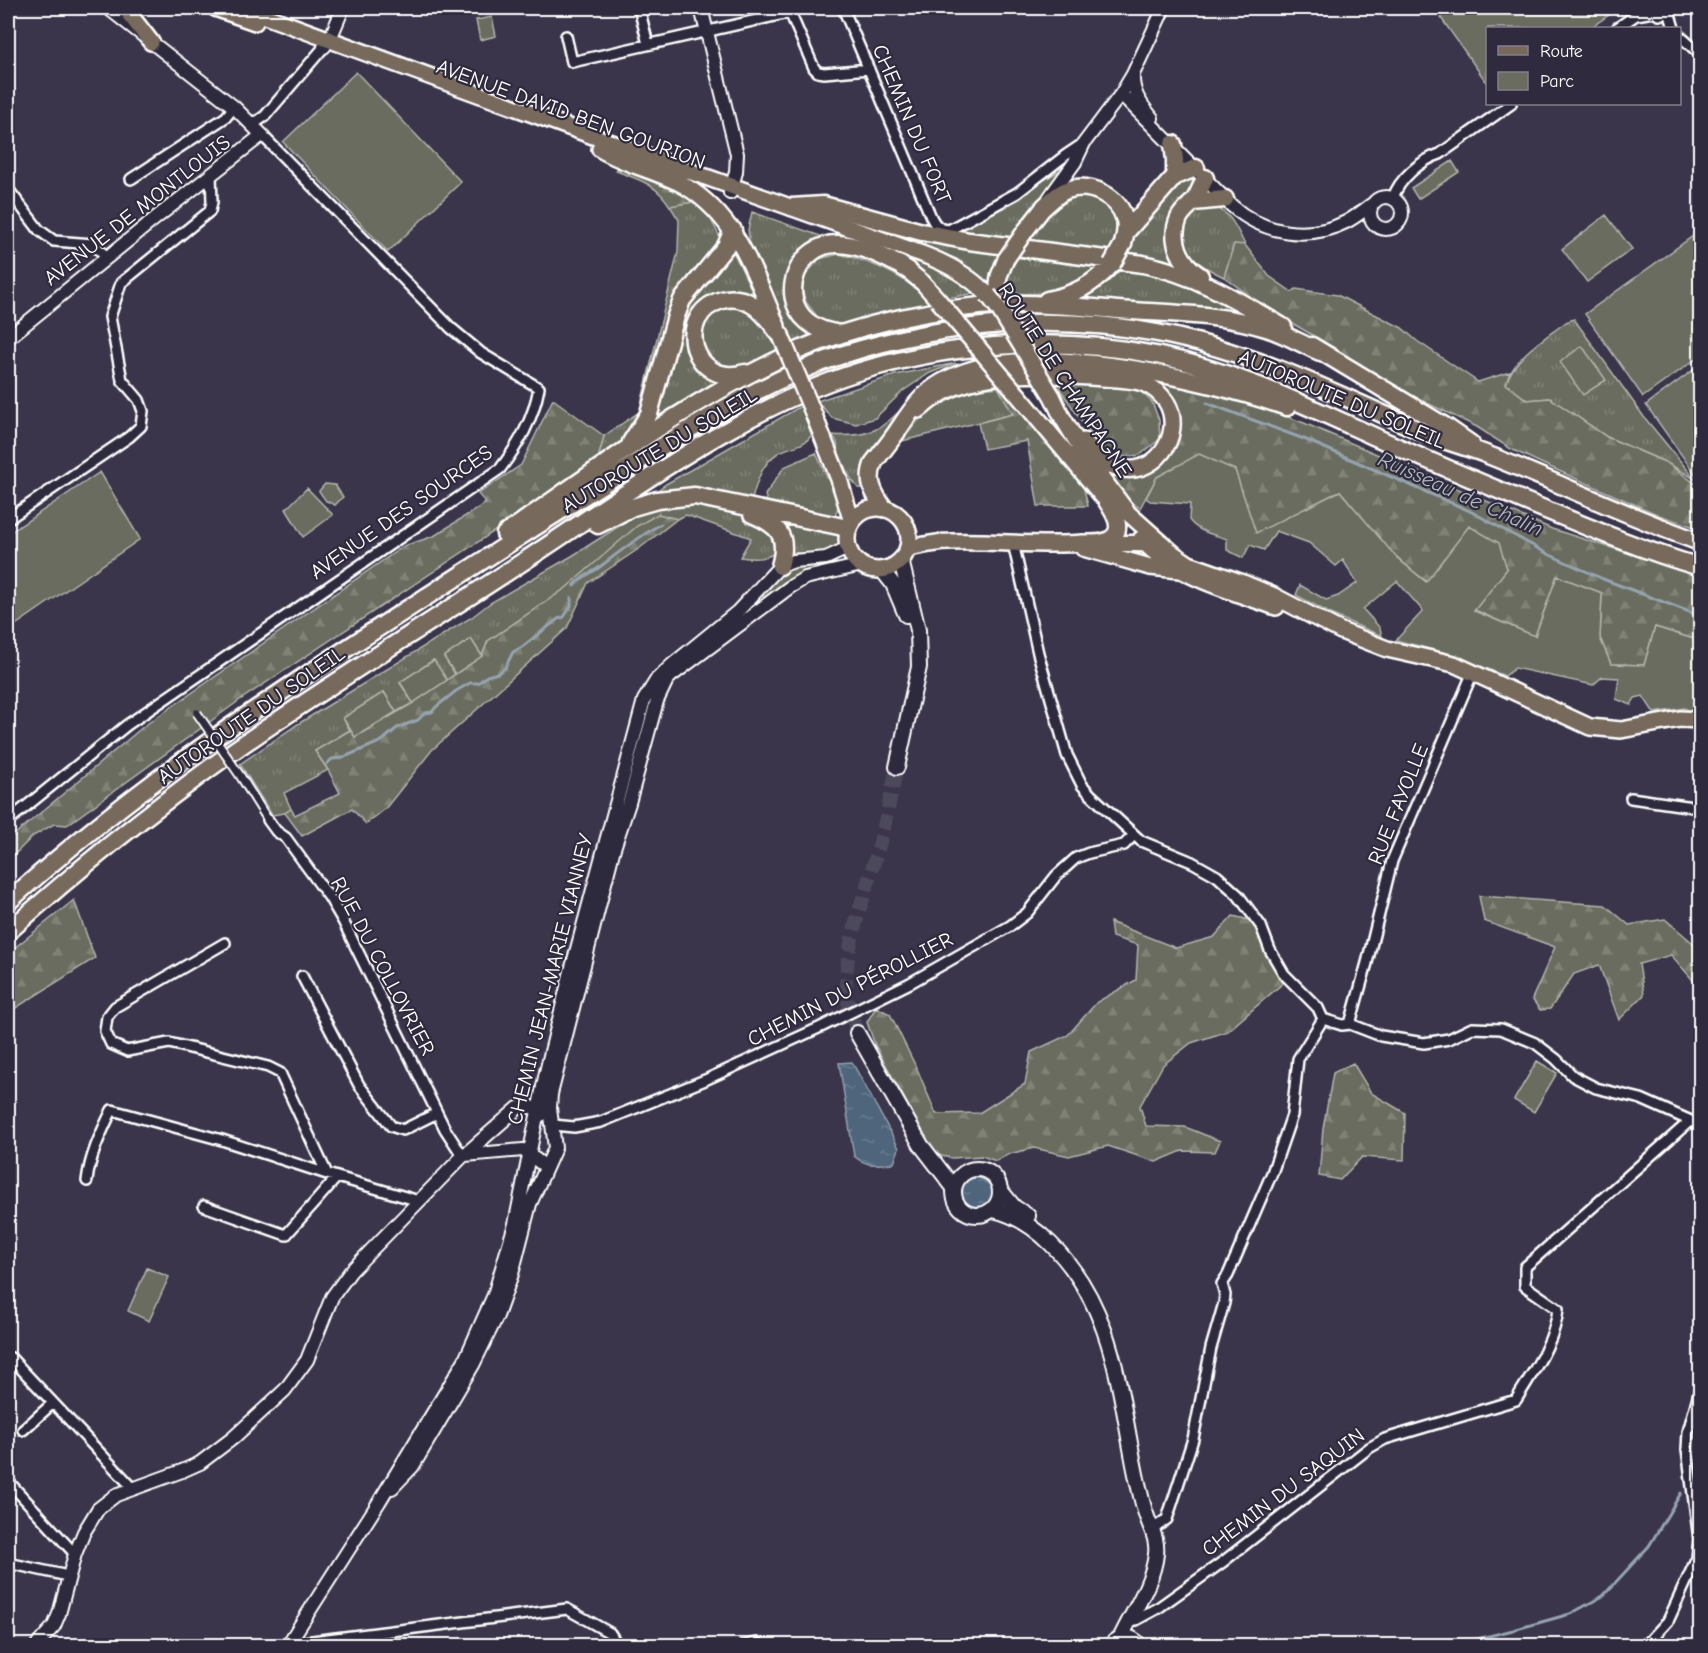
<svg xmlns="http://www.w3.org/2000/svg" width="1708" height="1653" viewBox="0 0 1708 1653" font-family="'Comic Neue',sans-serif">
	<style>
		.grass { fill: url(#grass-tufts); stroke: #b4b6ae; stroke-width: 1.5 }
		.forest { fill: url(#forest-firs); stroke: #b4b6ae; stroke-width: 1.5 }
		.green { fill: #696c5e; stroke: #b4b6ae; stroke-width: 1.5 }
		.water { fill: url(#water-ripples); stroke: #96a3b0; stroke-width: 1.5 }
		.lines { fill: none; stroke-linecap: round; stroke-linejoin: round }
		.stream { stroke: #96a3b0; stroke-width: 3 }
		.secondary-tunnel { stroke: #4e495c; stroke-width: 14; stroke-dasharray: 14 7; stroke-linecap: butt }
		.pedestrian-casing { stroke: #fff; stroke-width: 11 }
		.minor-casing { stroke: #fff; stroke-width: 14 }
		.tertiary-casing { stroke: #fff; stroke-width: 16 }
		.secondary-casing { stroke: #fff; stroke-width: 18 }
		.primary-casing { stroke: #fff; stroke-width: 20 }
		.trunk-casing { stroke: #fff; stroke-width: 21 }
		.pedestrian { stroke: #2f2a3d; stroke-width: 7 }
		.minor { stroke: #2f2a3d; stroke-width: 9 }
		.tertiary { stroke: #2f2a3d; stroke-width: 12 }
		.secondary { stroke: #2f2a3d; stroke-width: 14 }
		.primary { stroke: #77695c; stroke-width: 15 }
		.trunk { stroke: #77695c; stroke-width: 16 }
		.pedestrian-bridge-casing { stroke: #fff; stroke-width: 11; stroke-linecap: butt }
		.primary-bridge-casing { stroke: #fff; stroke-width: 20; stroke-linecap: butt }
		.trunk-bridge-casing { stroke: #fff; stroke-width: 21; stroke-linecap: butt }
		.pedestrian-bridge { stroke: #2f2a3d; stroke-width: 7 }
		.primary-bridge { stroke: #77695c; stroke-width: 15 }
		.trunk-bridge { stroke: #77695c; stroke-width: 16 }
		.labels { text-anchor: middle; stroke-width: 4.5; stroke-linejoin: round; paint-order: stroke }
		.street-label { font-size: 21px; fill: #fff; stroke: #2f2a3d }
		.water-label { font-size: 22px; font-style: italic; fill: #b0bac4; stroke: #2f2a3d }
	</style>
	<defs>
		<pattern id="grass-tufts" width="24" height="20" patternUnits="userSpaceOnUse" patternTransform="scale(1.5)"><rect width="24" height="20" fill="#696c5e"/><path d="M3 7l-1-3M5 7V3M7 7l1-3M15 17l-1-3M17 17v-4M19 17l1-3" fill="none" stroke="#808276"/></pattern>
		<pattern id="forest-firs" width="22" height="20" patternUnits="userSpaceOnUse" patternTransform="scale(1.5)"><rect width="22" height="20" fill="#696c5e"/><path d="M5 1l3.5 6h-7zM16 11l3.5 6h-7z" fill="#808276"/></pattern>
		<pattern id="water-ripples" width="26" height="14" patternUnits="userSpaceOnUse" patternTransform="scale(1.5)"><rect width="26" height="14" fill="#50657c"/><path d="M2 4q2-2 4 0t4 0M15 11q2-2 4 0t4 0" fill="none" stroke="#6a7c90"/></pattern>
	</defs>
	<rect width="100%" height="100%" fill="#3a354a"/>
	<filter id="ink" filterUnits="userSpaceOnUse"><feTurbulence type="fractalNoise" baseFrequency=".0167" numOctaves="2"/><feDisplacementMap in="SourceGraphic" scale="12" xChannelSelector="R" yChannelSelector="G"/><feConvolveMatrix kernelMatrix="1 2 1 2 8 2 1 2 1" color-interpolation-filters="sRGB"/></filter>
	<g filter="url(#ink)">
		<!-- grass -->
		<path class="grass" d="M1059 171H1063L1010 243 954 234Z
			M1187 177 1195 181 1193 192 1178 208 1182 267 1128 254C1135 224 1163 197 1187 177Z
			M1084 192 1103 197 1119 218 1120 236 1113 254 1026 241C1042 217 1058 205 1084 192Z
			M693 202 710 218 720 237 719 248 700 271 652 394 626 439 597 463 604 436 639 412 678 252 679 220 670 206Z
			M1201 205C1229 206 1234 223 1245 245H1234L1224 277C1191 261 1180 252 1187 214Z
			M752 212 829 239 789 284 807 330V336L794 344 750 245 748 230Z
			M832 214 1006 248 996 263 992 285 987 284 957 259Z
			M728 250 734 253 756 299 726 293 689 344 726 382 654 422 687 301Z
			M1017 252 1106 264C1073 289 1048 298 1006 292V270Z
			M895 253 957 277 977 293 947 298 924 274Z
			M839 254C873 262 907 276 930 303L841 325 819 319 806 302 802 289 805 276 819 259Z
			M1121 266 1214 290 1248 315 1078 298Z
			M746 306 769 331 778 352 742 367 720 365 705 351 701 332 712 313 732 307Z
			M1574 319 1644 417 1695 479 1667 463 1607 437 1550 398 1527 400 1506 384C1515 355 1543 340 1566 322Z
			M956 363 930 373 903 391 875 418 856 424 832 418 817 401 895 375Z
			M998 387 1013 414 902 441 924 413 964 391Z
			M921 391 865 488H858L849 476 837 449C839 443 836 439 832 435 881 439 887 421 921 391Z
			M801 406 812 435C801 449 791 445 778 453 762 463 757 481 752 499L719 493 648 497 666 484Z
			M816 453 839 504 834 519 775 506 767 502 765 495 784 467Z
			M691 501C708 504 758 514 769 527 774 532 776 543 779 549 769 560 754 559 740 557L751 538 686 515 677 519 658 514 566 588 488 641 482 656 471 639 444 657 455 674 447 680 433 660 400 683 413 703 396 712 384 692 343 718 350 730 315 751 328 770 284 793 291 809 285 813 272 815 240 764 298 724 472 617 490 603 572 556 638 514 662 506Z
			M774 518 841 533 842 545C824 556 810 554 789 552Z
			M835 560 838 566 769 598 760 595 779 576 792 568Z"/>
		<!-- forest -->
		<path class="forest" d="M622 163 685 189 693 202 670 206C656 184 640 180 616 171Z
			M1234 244 1245 245 1269 276 1292 292 1296 289 1337 295 1402 328 1417 341 1478 382 1510 372 1506 384 1527 400 1550 398 1607 437 1667 463 1700 487V529L1659 515 1543 464 1511 449 1477 427 1396 388 1336 349 1268 309 1224 277Z
			M1160 379 1226 394 1304 423 1552 529 1700 576V641L1655 627 1644 665 1611 664 1600 638 1602 593 1557 576 1535 636C1485 616 1436 595 1397 557 1376 537 1359 513 1340 491L1255 534 1235 470 1199 455 1157 477 1140 508 1125 499 1112 474 1145 470 1168 456 1175 410Z
			M1055 382 1139 390 1152 402 1159 420 1160 439 1140 455 1111 458 1087 429Z
			M998 387 1006 390 1083 485 1088 506H1038L1027 441 984 449 978 423 1013 414Z
			M553 399 604 436 597 463 240 700 67 825 54 824 33 836 8 861V840L144 726 404 546 434 536 486 503 478 494 521 465Z
			M658 514 677 519 640 548 588 583 567 628 432 750 385 809 366 824 352 809 302 836 285 813 291 809 295 815 340 793 328 770 315 751 350 730 355 737 413 703 482 656 488 641 566 588 637 526Z
			M1479 896 1605 905 1629 925 1665 919 1700 949V988L1671 955 1639 964 1644 995 1619 1020 1599 965 1574 974 1550 1009 1540 1010 1532 999 1555 947 1484 921Z
			M74 900 95 958 8 1013V953Z
			M1233 916 1253 921 1283 983 1228 1031 1191 1043 1163 1065 1140 1106 1146 1126 1185 1127 1220 1141 1215 1152 1182 1151 1156 1162 1108 1146 1069 1156 1034 1148 1009 1154 996 1161 982 1156 952 1158 936 1155 875 1045 867 1022 876 1007 890 1014 918 1071 936 1114 979 1113 1025 1084 1031 1052 1068 1035 1097 1002 1136 980 1138 945 1112 937 1110 922 1176 948 1214 937Z
			M1353 1063 1371 1093 1405 1113 1404 1160 1362 1157 1340 1180 1319 1176 1323 1129 1333 1073Z"/>
		<!-- green -->
		<path class="green" d="M1434 8H1619L1590 28H1488L1487 83Z
			M492 17 496 36 480 40 476 20Z
			M356 72 461 182 388 252 283 142Z
			M1452 161 1459 172 1418 199 1411 188Z
			M1606 215 1632 249 1587 282 1562 249Z
			M1700 231V356L1643 397 1585 314Z
			M1582 346 1606 380 1583 395 1560 362Z
			M1700 365V481L1646 405Z
			M1199 454 1235 470 1256 533 1340 491 1396 557 1426 582 1469 526 1499 543 1507 569 1474 611 1535 636 1557 576 1602 593 1600 638 1611 664 1644 665 1655 627 1700 641V715L1684 708 1654 713 1643 696 1635 698 1631 705 1616 699 1619 678 1602 677 1593 685 1515 668 1505 676 1456 656 1396 640 1423 611 1397 581 1363 609 1380 628 1382 636 1335 616 1296 595 1300 585 1326 600 1338 596 1357 583 1343 560 1336 566 1309 543 1276 531 1264 550 1250 545 1243 558 1227 550V539C1212 534 1198 532 1189 520L1190 504 1150 501 1146 498 1157 477Z
			M100 472 140 539 17 624 8 623V534Z
			M325 484 335 485 343 497 335 505 326 501 319 491Z
			M307 488 333 515 303 537 286 509Z
			M471 639 482 656 455 674 444 657Z
			M434 660 447 680 413 703 400 682Z
			M384 692 396 712 355 737 343 718Z
			M1537 1061 1557 1073 1534 1112 1514 1100Z
			M147 1268 169 1277 149 1321 128 1311Z"/>
		<!-- water -->
		<path class="water" d="M852 1062 899 1148 894 1163C877 1164 868 1168 854 1156L839 1063Z
			M962 1193a15 15 0 1 1 30 0a15 15 0 1 1-30 0Z"/>
		<g class="lines">
			<!-- stream -->
			<path class="stream" d="M1207 403 1304 439 1470 511 1548 554 1603 579 1700 616
				M574 586C580 578 589 574 597 569 618 553 638 537 661 524
				M327 764 332 759 342 758 382 741 397 728 418 720 425 713 432 712 436 707 456 691 470 683H478L487 676 498 673 505 668 513 652 522 647 558 619 564 617 571 606V597
				M1449 1646 1513 1630 1570 1614 1603 1596 1649 1546 1681 1493"/>
			<!-- secondary-tunnel -->
			<path class="secondary-tunnel" d="M857 1033C852 1017 846 1001 846 984 847 938 866 892 878 849 886 822 891 794 897 767"/>
			<defs>
				<path id="pedestrian" d="M241 777 268 820"/>
				<path id="minor" d="M639 8 648 44
					M843 8 931 217C935 225 939 230 949 230L1017 193 1066 155 1084 143
					M1650 8 1653 12 1659 15 1666 12 1668 8
					M1668 8 1674 28
					M1617 28 1636 15 1653 12
					M566 36 572 62 788 13 792 17 814 68 818 72 824 73 869 69
					M1680 36 1700 54
					M250 122 258 121 265 116 324 47
					M131 179 226 117 234 107
					M8 189 39 230 54 241 93 244 107 257
					M1393 198C1399 179 1421 160 1440 154L1511 104
					M8 519 129 437 141 426 143 411 139 400 122 380 110 317 121 283 210 211 212 202 211 175
					M1013 543 1038 653 1067 755 1082 785 1091 795 1141 841 1192 862 1217 876 1238 895 1261 926 1270 950 1284 974 1318 1008 1323 1019 1342 1025 1350 1024 1381 1036 1424 1043 1449 1039 1472 1028 1501 1029 1535 1043 1556 1059 1573 1076 1596 1088 1641 1099 1700 1125
					M1631 798 1700 808
					M268 820 276 831 286 838 329 897 343 921 445 1129 458 1149 465 1155
					M8 821 127 725 500 469C519 444 533 420 539 388L481 353 451 328 262 135
					M225 943 115 1007 107 1017 105 1031 111 1044 127 1051 169 1043 268 1067 280 1073 327 1174 419 1201
					M302 976 359 1085 391 1126 403 1130 437 1113
					M1350 1024 1367 963 1392 861 1473 672
					M553 1125 574 1127 601 1122 705 1080 821 1027 910 983 1010 926 1027 913 1056 876 1076 858 1089 853 1124 845 1134 835
					M87 1181C90 1155 101 1133 112 1110L222 1140 327 1174
					M204 1206 286 1235 337 1177
					M8 1357 11 1358 133 1488
					M23 1430 53 1403
					M8 1481 75 1554
					M1152 1530 1167 1519 1193 1439 1211 1348 1224 1303 1225 1295 1222 1284 1228 1275 1272 1173 1292 1115 1298 1059 1323 1019
					M8 1563 68 1576
					M1136 1620 1158 1608 1224 1561 1369 1448 1385 1439 1516 1400C1532 1373 1555 1342 1558 1309L1525 1286V1267L1690 1121
					M288 1644 567 1609 610 1633 618 1646
					M743 1646 757 1643 762 1646
					M1645 1646 1668 1621 1697 1558 1699 1539 1687 1449 1688 1432 1700 1389"/>
				<path id="tertiary" d="M701 8 737 154 736 172 730 193
					M324 47 330 39 343 8
					M1133 75C1132 93 1141 104 1152 118
					M1121 94 1232 206C1264 234 1308 241 1346 222 1356 217 1365 209 1374 203
					M1370 213a16 16 0 1 1 32 0a16 16 0 1 1-32 0Z
					M1049 198 1075 162 1084 143 1121 94 1133 74 1164 8
					M8 338 157 217 262 135 234 107 108 8
					M465 1155 523 1150 546 1167
					M392 1488 413 1466 473 1365 497 1316 512 1274 530 1204 555 1148 550 1108 551 1094 614 848 629 803 657 701 667 680 671 676 790 587 805 578 862 565
					M36 1646 54 1626 59 1614 75 1554 84 1532 98 1509 116 1495 182 1471 200 1463 233 1438 285 1390 307 1360 332 1297 351 1271 461 1158 518 1108 525 1106 539 1109 541 1115
					M287 1646 379 1502 465 1360 494 1295 515 1224 546 1072 570 975 644 700 657 679 672 665 737 612 780 566 794 561 826 558 848 548"/>
				<path id="secondary" d="M882 570 893 584 906 615
					M897 767 919 667 918 630 901 560
					M857 1033 921 1145 954 1188
					M954 1192a23 23 0 1 1 46 0a23 23 0 1 1-46 0Z
					M1001 1191 1014 1207 1028 1216
					M993 1210C1016 1215 1034 1227 1051 1244 1116 1308 1119 1395 1137 1479 1140 1491 1142 1503 1146 1514 1150 1527 1158 1539 1156 1554 1153 1583 1133 1611 1121 1637
					M1110 1646C1119 1635 1131 1634 1140 1646"/>
				<path id="primary" d="M128 8 130 15 151 42
					M215 8 255 22
					M243 8 675 166 922 254C948 264 968 275 988 295
					M600 149C626 165 658 171 685 186 737 217 755 274 777 326
					M1026 230 1044 207
					M900 264 923 283 938 300
					M997 294 999 276 1006 259
					M1018 395 1103 497
					M1052 396 1062 417 1087 458 1128 513 1174 554 1189 564 1243 583 1274 596 1341 631 1387 649 1454 664 1590 727 1621 730 1680 719 1700 720
					M919 410C933 397 951 387 970 382 1012 370 1059 375 1102 378 1115 379 1130 379 1143 383 1153 387 1161 394 1167 403 1185 436 1153 480 1116 467 1102 463 1093 452 1084 441
					M814 415 839 479 852 522
					M847 539a31 31 0 1 1 62 0a31 31 0 1 1-62 0Z
					M1141 539C1175 577 1229 590 1276 607
					M1102 542C1119 546 1135 541 1152 545
					M908 548C921 546 935 542 949 542 994 540 1038 547 1083 543 1092 543 1103 544 1110 539 1127 529 1111 509 1105 499
					M1083 548 1150 567 1179 570"/>
				<path id="trunk" d="M1173 144 1175 160V176
					M1193 202 1225 199
					M792 207 823 205 922 232 969 241 1143 264C1195 274 1237 300 1283 327
					M1044 207C1051 201 1058 193 1067 190 1090 182 1119 196 1125 220 1127 228 1125 236 1123 244
					M1126 232 1175 176 1196 168
					M1200 276C1181 264 1169 240 1179 218 1182 212 1187 208 1192 203 1198 197 1201 186 1205 178
					M1047 300C1074 295 1093 285 1112 264
					M841 334C829 332 817 330 807 321 777 295 799 243 838 244 863 245 887 258 908 270
					M1312 346 1448 428 1471 444
					M745 373C693 389 672 315 722 300 732 297 744 299 753 305 764 312 773 325 781 336
					M631 442 649 414 676 316 682 300 726 246 733 230
					M884 508C873 493 866 480 874 462 881 453 889 443 896 433 909 414 920 395 941 383 1021 335 1203 378 1287 407
					M752 514C778 525 789 535 780 566
					M598 525 633 507 657 500 695 496 848 528
					M505 534C599 469 692 397 797 351 860 323 940 307 1009 304 1045 303 1082 307 1118 310 1166 314 1220 313 1266 328 1285 334 1302 344 1320 352
					M8 902C164 760 344 650 521 536 561 510 602 485 642 459 706 418 772 377 845 354 946 322 1053 314 1157 333 1252 351 1337 394 1425 433 1446 442 1468 447 1488 455 1560 483 1628 517 1700 542
					M8 932C79 868 154 808 232 752 326 686 425 626 521 563 628 493 747 403 871 368 963 342 1063 337 1156 355 1236 371 1307 406 1380 439 1433 463 1486 485 1539 507 1592 529 1645 551 1700 567"/>
			</defs>
			<!-- pedestrian casing -->
			<use href="#pedestrian" class="pedestrian-casing"/>
			<!-- minor casing -->
			<use href="#minor" class="minor-casing"/>
			<!-- tertiary casing -->
			<use href="#tertiary" class="tertiary-casing"/>
			<!-- secondary casing -->
			<use href="#secondary" class="secondary-casing"/>
			<!-- primary casing -->
			<use href="#primary" class="primary-casing"/>
			<!-- trunk casing -->
			<use href="#trunk" class="trunk-casing"/>
			<!-- pedestrian -->
			<use href="#pedestrian" class="pedestrian"/>
			<!-- minor -->
			<use href="#minor" class="minor"/>
			<!-- tertiary -->
			<use href="#tertiary" class="tertiary"/>
			<!-- secondary -->
			<use href="#secondary" class="secondary"/>
			<!-- primary -->
			<use href="#primary" class="primary"/>
			<!-- trunk -->
			<use href="#trunk" class="trunk"/>
			<defs>
				<path id="pedestrian-bridge" d="M197 713 241 777"/>
				<path id="primary-bridge" d="M1006 259 1026 230
					M988 295 999 309 1052 396
					M938 300 1018 395
					M781 336 814 415"/>
				<path id="trunk-bridge" d="M1112 264 1123 244"/>
			</defs>
			<!-- pedestrian-bridge casing -->
			<use href="#pedestrian-bridge" class="pedestrian-bridge-casing"/>
			<!-- primary-bridge casing -->
			<use href="#primary-bridge" class="primary-bridge-casing"/>
			<!-- trunk-bridge casing -->
			<use href="#trunk-bridge" class="trunk-bridge-casing"/>
			<!-- pedestrian-bridge -->
			<use href="#pedestrian-bridge" class="pedestrian-bridge"/>
			<!-- primary-bridge -->
			<use href="#primary-bridge" class="primary-bridge"/>
			<!-- trunk-bridge -->
			<use href="#trunk-bridge" class="trunk-bridge"/>
		</g>
	</g>
	<g class="labels">
		<!-- street labels -->
		<g class="street-label">
			<text transform="translate(571 114) rotate(20)" y="7">AVENUE DAVID BEN GOURION</text>
			<text transform="translate(912 124) rotate(67)" y="7">CHEMIN DU FORT</text>
			<text transform="translate(137 210) rotate(-38)" y="7">AVENUE DE MONTLOUIS</text>
			<text transform="translate(1065 380) rotate(57)" y="7">ROUTE DE CHAMPAGNE</text>
			<text transform="translate(1342 399) rotate(23)" y="7">AUTOROUTE DU SOLEIL</text>
			<text transform="translate(659 450) rotate(-31)" y="7">AUTOROUTE DU SOLEIL</text>
			<text transform="translate(401 512) rotate(-35)" y="7">AVENUE DES SOURCES</text>
			<text transform="translate(251 715) rotate(-35)" y="7">AUTOROUTE DU SOLEIL</text>
			<text transform="translate(1398 804) rotate(-68)" y="7">RUE FAYOLLE</text>
			<text transform="translate(383 966) rotate(62)" y="7">RUE DU COLLOVRIER</text>
			<text transform="translate(550 979) rotate(-76)" y="7">CHEMIN JEAN-MARIE VIANNEY</text>
			<text transform="translate(850 989) rotate(-27)" y="7">CHEMIN DU PÉROLLIER</text>
			<text transform="translate(1283 1492) rotate(-37)" y="7">CHEMIN DU SAQUIN</text>
		</g>
		<!-- water labels -->
		<g class="water-label">
			<text transform="translate(1461 493) rotate(24)" y="8">Ruisseau de Chalin</text>
		</g>
	</g>
	<!-- margin -->
	<rect width="1708" height="1653" fill="none" stroke="#2f2a3d" stroke-width="30"/>
	<rect x="15" y="15" width="1678" height="1623" fill="none" stroke="#fff" stroke-width="2" filter="url(#ink)"/>
	<!-- legend -->
	<rect x="1486" y="27" width="195" height="78" fill="#2f2a3d" stroke="#827f8b" stroke-width="1.5"/>
	<rect x="1498" y="46" width="30" height="9" fill="#77695c" stroke="#827f8b" stroke-width="1.5"/>
	<text x="1540" y="57" font-size="18" fill="#ffffff">Route</text>
	<rect x="1498" y="72" width="30" height="18" fill="#696c5e" stroke="#827f8b" stroke-width="1.5"/>
	<text x="1540" y="87" font-size="18" fill="#ffffff">Parc</text>
</svg>
